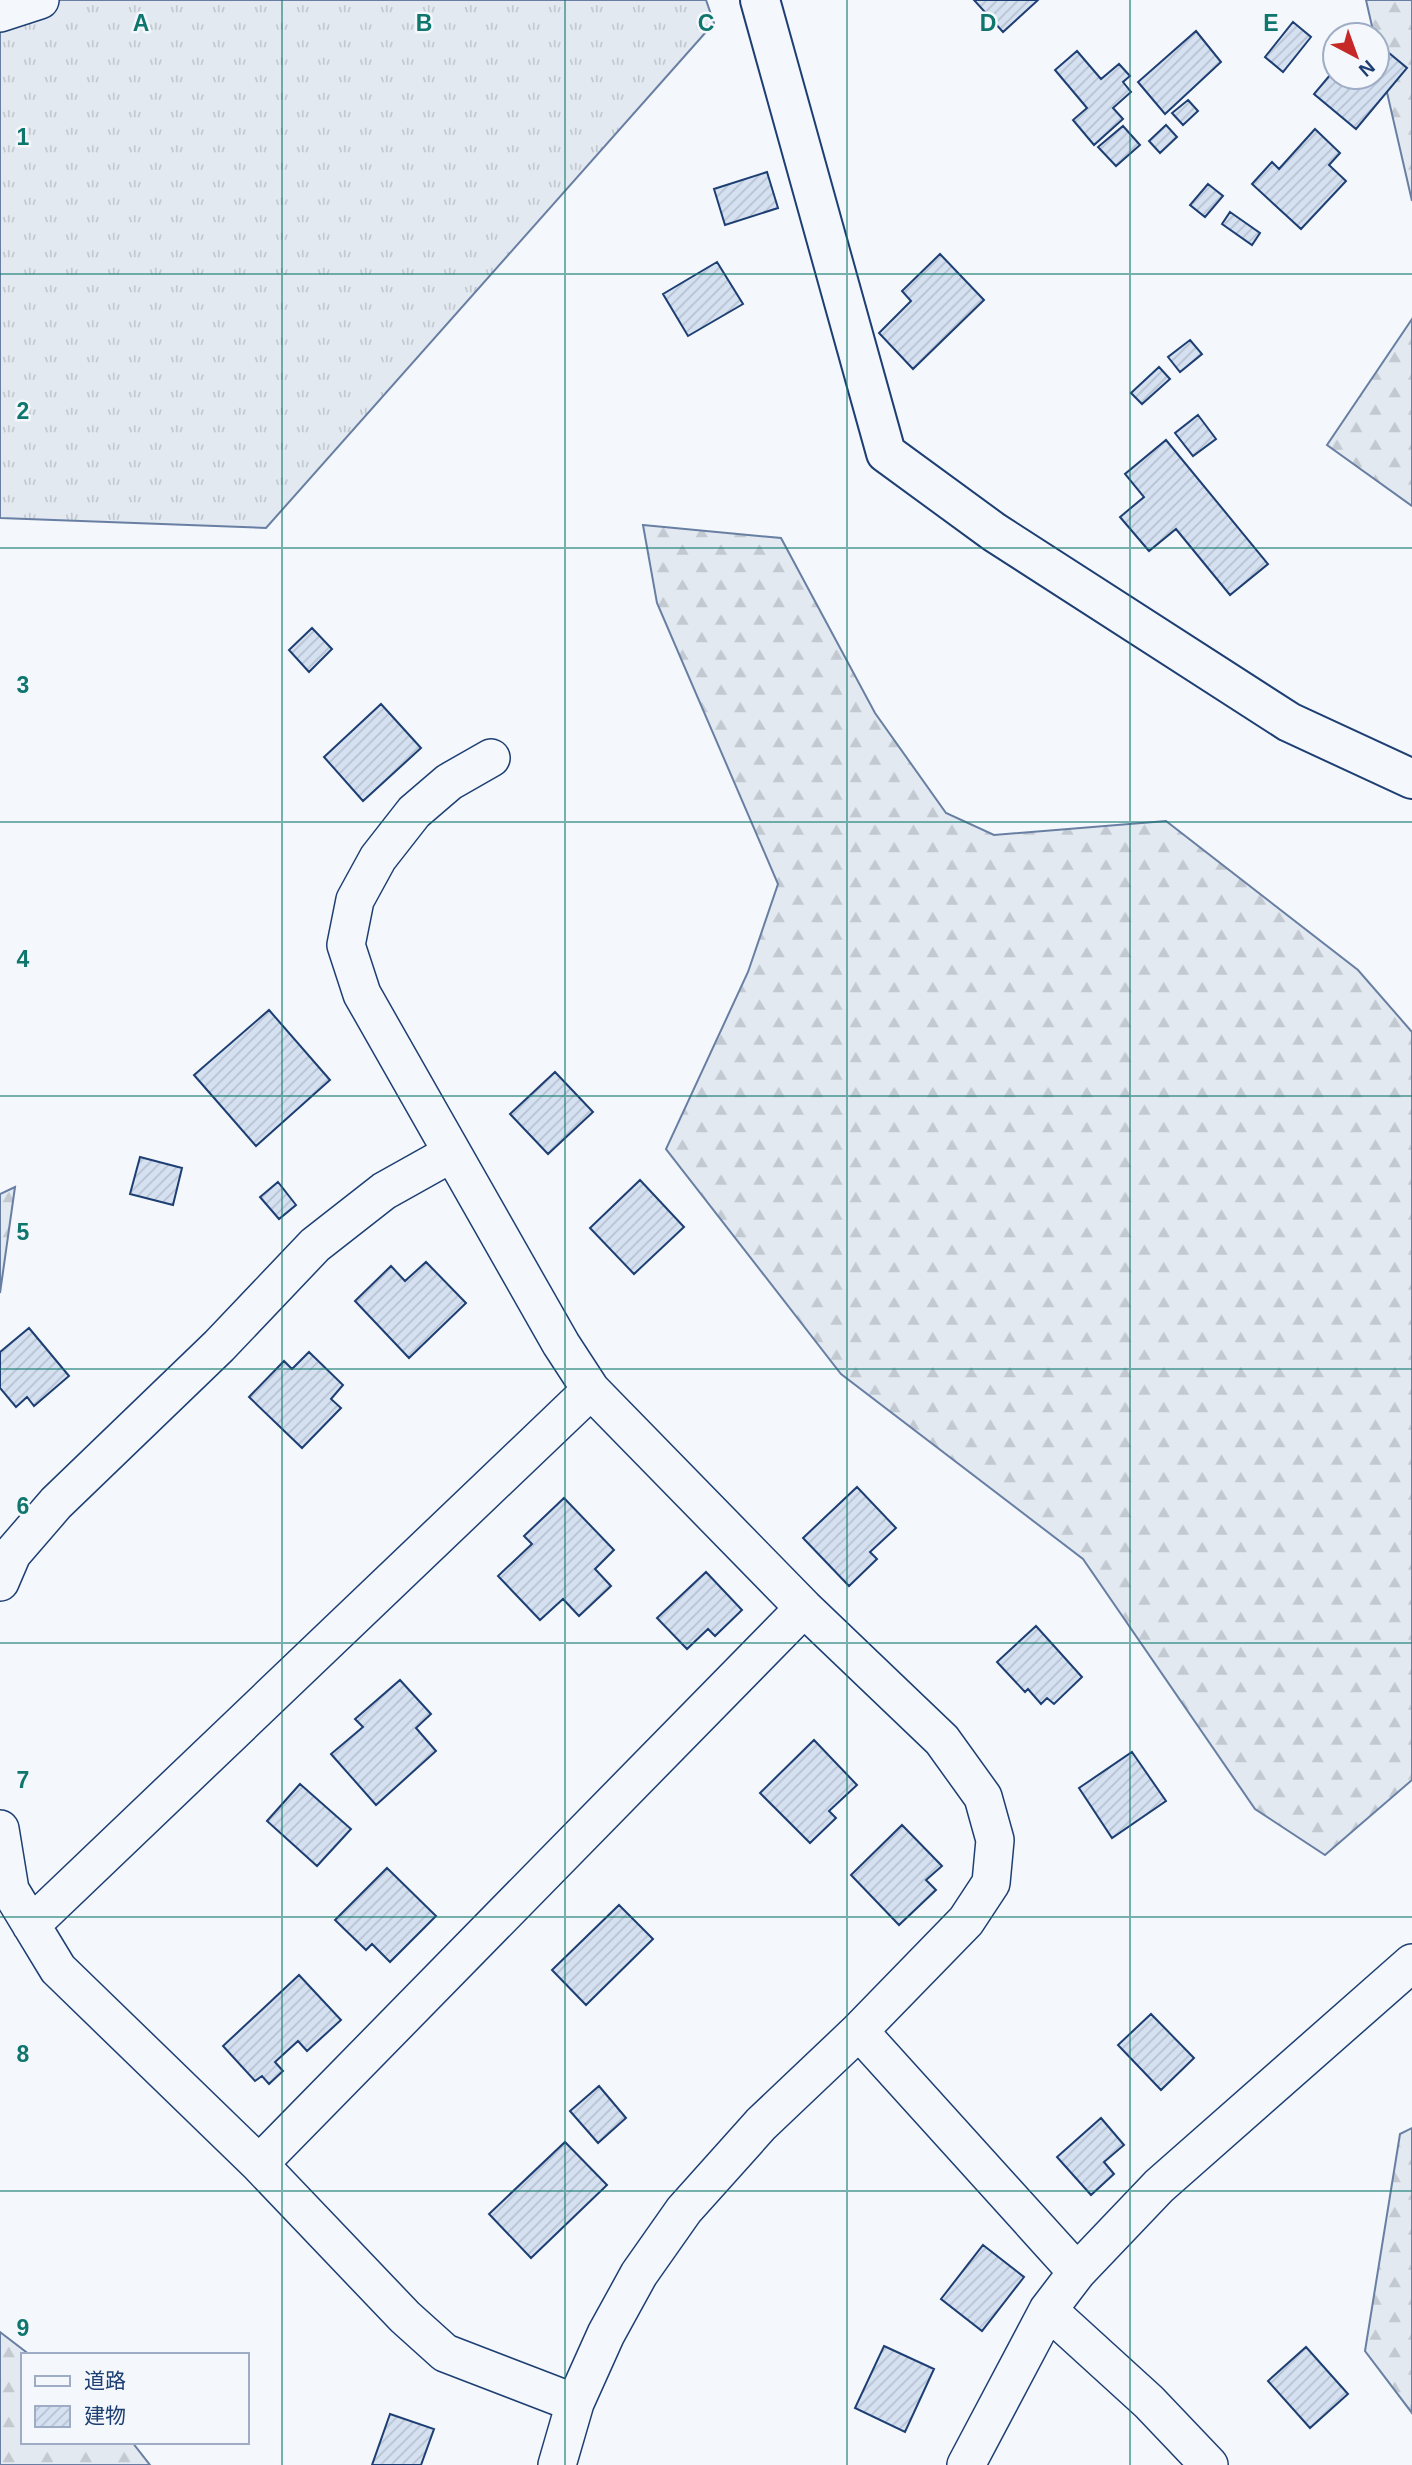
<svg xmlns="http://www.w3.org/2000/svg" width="1412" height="2465" viewBox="0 0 1412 2465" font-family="Arial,'Noto Sans JP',sans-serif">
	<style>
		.grass { fill: url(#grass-tufts); stroke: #687fa3; stroke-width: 2 }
		.forest { fill: url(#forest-firs); stroke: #687fa3; stroke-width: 2 }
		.building { fill: url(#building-hatch); stroke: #1d3f73; stroke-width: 2 }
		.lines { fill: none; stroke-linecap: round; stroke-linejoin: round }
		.street-casing { stroke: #1d3f73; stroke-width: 40 }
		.secondary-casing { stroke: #1d3f73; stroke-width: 42 }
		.street { stroke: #f4f7fb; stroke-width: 37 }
		.secondary { stroke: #f4f7fb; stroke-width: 38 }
		.grid { fill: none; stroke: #0f766e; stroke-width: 2; stroke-opacity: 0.55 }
		.grid-label { font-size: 23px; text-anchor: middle; font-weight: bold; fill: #0f766e; stroke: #f4f7fb; stroke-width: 5; stroke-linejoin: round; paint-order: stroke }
	</style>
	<defs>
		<pattern id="grass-tufts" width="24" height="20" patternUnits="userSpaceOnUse" patternTransform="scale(1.75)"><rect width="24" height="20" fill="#e3e9f0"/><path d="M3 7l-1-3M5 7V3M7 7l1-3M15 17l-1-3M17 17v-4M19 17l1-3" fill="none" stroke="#c2c9d1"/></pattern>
		<pattern id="forest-firs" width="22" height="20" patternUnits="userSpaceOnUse" patternTransform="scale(1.75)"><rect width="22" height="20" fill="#e3e9f0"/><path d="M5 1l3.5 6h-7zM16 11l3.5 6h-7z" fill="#c2c9d1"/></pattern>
		<pattern id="building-hatch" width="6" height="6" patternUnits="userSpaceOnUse" patternTransform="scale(1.75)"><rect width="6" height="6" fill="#d5e0f0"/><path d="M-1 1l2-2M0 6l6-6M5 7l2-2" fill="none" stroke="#b6c1d1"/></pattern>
	</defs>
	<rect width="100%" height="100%" fill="#f4f7fb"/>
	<!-- grass -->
	<path class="grass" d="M0 0H706L714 23 266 528 0 518Z"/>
	<!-- forest -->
	<path class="forest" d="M1366 0H1412V201L1377 49V35H1374Z
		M1412 319V506L1327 445Z
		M643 525 781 538 875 713 946 813 994 835 1166 821 1358 970 1412 1032V1780L1325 1855 1255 1809 1083 1559 841 1374 666 1149 748 972 778 884 657 603Z
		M15 1187 0 1293V1194Z
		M1412 2128V2413L1365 2351 1400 2134Z
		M0 2332 30 2355H23V2442H132L150 2465H0Z"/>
	<!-- building -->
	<path class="building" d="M974 0H1038L1003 32Z
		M1293 22 1311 37 1283 72 1265 57Z
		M1196 31 1221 62 1165 114 1138 82Z
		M1377 43 1407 68 1356 129 1314 94 1335 69V77H1377Z
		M1077 51 1101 79 1119 64 1130 76 1123 82 1131 92 1113 108 1123 119 1094 145 1073 120 1087 108 1055 70Z
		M1188 100 1198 111 1183 125 1172 113Z
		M1166 125 1177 137 1160 153 1149 141Z
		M1123 126 1140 145 1116 166 1098 147Z
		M1315 129 1340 153 1329 165 1346 181 1301 229 1252 184 1272 162 1279 169Z
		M767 172 778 208 725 225 714 189Z
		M1208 184 1223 196 1205 217 1190 205Z
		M1230 212 1260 233 1252 245 1222 224Z
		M940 254 984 300 913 369 879 333 911 301 902 291Z
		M717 262 743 304 688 336 663 294Z
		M1190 340 1202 354 1180 372 1168 357Z
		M1159 367 1170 379 1142 404 1131 393Z
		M1198 415 1216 439 1193 456 1175 433Z
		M1166 440 1268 564 1230 595 1176 529 1149 551 1120 517 1144 497 1125 474Z
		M312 628 332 649 309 672 289 650Z
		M381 704 421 748 363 801 324 757Z
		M269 1010 330 1080 256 1146 194 1075Z
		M555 1072 593 1112 548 1154 510 1114Z
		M140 1157 182 1168 173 1205 130 1194Z
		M640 1180 684 1227 634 1274 590 1228Z
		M278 1182 296 1205 279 1219 260 1197Z
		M426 1262 466 1303 409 1358 355 1301 391 1266 405 1281Z
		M29 1328 69 1376 34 1406 27 1397 16 1407 0 1388V1352Z
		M309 1352 343 1385 331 1399 341 1408 302 1448 249 1397 284 1361 292 1369Z
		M857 1487 896 1528 870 1552 877 1559 849 1586 803 1538Z
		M564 1498 614 1550 595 1569 611 1586 579 1616 563 1599 540 1620 498 1576 532 1544 524 1536Z
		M706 1572 742 1610 715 1636 708 1629 687 1649 657 1618Z
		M1036 1626 1082 1677 1054 1704 1047 1698 1041 1704 1028 1689 1025 1692 997 1662Z
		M400 1680 431 1714 416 1728 436 1751 376 1805 331 1754 363 1727 355 1719Z
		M814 1740 857 1785 829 1811 836 1818 810 1843 760 1793Z
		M1132 1752 1166 1801 1112 1838 1079 1788Z
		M300 1784 351 1829 317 1866 267 1821Z
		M902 1825 942 1866 926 1880 936 1890 899 1925 851 1875Z
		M387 1868 436 1916 390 1962 372 1944 366 1950 335 1920Z
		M619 1905 653 1939 586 2005 552 1970Z
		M299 1975 341 2020 307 2051 298 2041 275 2062 283 2071 269 2084 262 2076 255 2081 223 2046Z
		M1151 2014 1194 2058 1161 2090 1118 2045Z
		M599 2086 626 2118 598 2143 570 2111Z
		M1101 2118 1124 2145 1104 2162 1114 2174 1091 2195 1057 2157Z
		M565 2142 607 2185 531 2258 489 2214Z
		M983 2245 1024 2277 982 2331 941 2299Z
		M884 2346 934 2369 905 2432 855 2408Z
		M1306 2347 1348 2394 1310 2428 1268 2381Z
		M390 2414 434 2429 421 2465H372Z"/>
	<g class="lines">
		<defs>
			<path id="street" d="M0 13 40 0
				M491 758 449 782 414 812 378 858 355 900 346 945 362 994 561 1344 591 1390 804 1608 942 1740 983 1797 995 1840 991 1883 966 1921 859 2031 761 2124 684 2210 639 2274 606 2334 575 2403 557 2465
				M0 1582 12 1554 56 1503 219 1346 315 1245 384 1191 452 1153
				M0 1829 10 1890 58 1969 259 2164 405 2317 445 2353 575 2403
				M31 1925 591 1390
				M859 2031 1077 2272
				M259 2164 804 1608
				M1048 2310 1149 2402 1209 2465
				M966 2465 1048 2310 1077 2272 1159 2186 1412 1963"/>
			<path id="secondary" d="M760 0 886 453 994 532 1289 722 1412 779"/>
		</defs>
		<!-- street casing -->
		<use href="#street" class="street-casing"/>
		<!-- secondary casing -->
		<use href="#secondary" class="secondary-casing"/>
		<!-- street -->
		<use href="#street" class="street"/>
		<!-- secondary -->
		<use href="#secondary" class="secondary"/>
	</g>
	<!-- grid -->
	<path class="grid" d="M282 0V2465M565 0V2465M847 0V2465M1130 0V2465M0 274H1412M0 548H1412M0 822H1412M0 1096H1412M0 1369H1412M0 1643H1412M0 1917H1412M0 2191H1412"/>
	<g class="grid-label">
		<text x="141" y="31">A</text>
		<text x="424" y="31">B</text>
		<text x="706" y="31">C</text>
		<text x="988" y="31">D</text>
		<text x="1271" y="31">E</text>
		<text x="23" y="145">1</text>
		<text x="23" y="419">2</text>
		<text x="23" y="693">3</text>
		<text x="23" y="967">4</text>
		<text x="23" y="1240">5</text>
		<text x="23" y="1514">6</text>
		<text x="23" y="1788">7</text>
		<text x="23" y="2062">8</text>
		<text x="23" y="2336">9</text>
	</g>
	<!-- legend -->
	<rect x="21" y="2353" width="228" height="91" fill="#f4f7fb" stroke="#9eadc5" stroke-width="2"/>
	<rect x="35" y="2376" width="35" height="10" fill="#f4f7fb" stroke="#9eadc5" stroke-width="2"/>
	<text x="84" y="2388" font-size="21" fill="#1d3f73">道路</text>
	<rect x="35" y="2406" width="35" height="21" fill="url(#building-hatch)" stroke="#9eadc5" stroke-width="2"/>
	<text x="84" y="2423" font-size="21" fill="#1d3f73">建物</text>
	<!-- north arrow -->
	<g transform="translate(1356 56) rotate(139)"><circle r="33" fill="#f4f7fb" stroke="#9eadc5" stroke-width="2"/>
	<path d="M0-5L12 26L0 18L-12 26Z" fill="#c62828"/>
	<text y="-10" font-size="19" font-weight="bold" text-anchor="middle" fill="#1d3f73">N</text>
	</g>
</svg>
